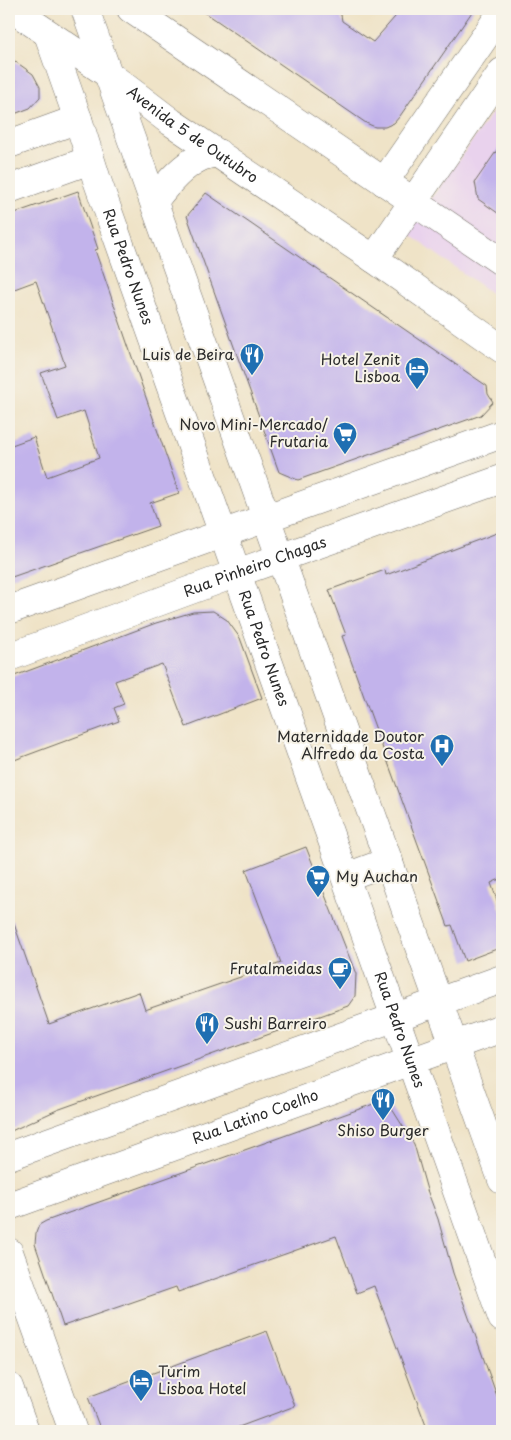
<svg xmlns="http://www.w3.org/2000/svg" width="511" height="1440" viewBox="0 0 511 1440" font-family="'Playpen Sans',sans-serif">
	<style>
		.built { fill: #e9d2ed }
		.building { fill: #c2b3eb }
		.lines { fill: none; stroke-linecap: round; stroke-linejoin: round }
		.minor-casing { stroke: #706b62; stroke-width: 29 }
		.minor { stroke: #fff; stroke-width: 28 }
		.labels { text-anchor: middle; stroke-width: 4; stroke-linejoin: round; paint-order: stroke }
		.street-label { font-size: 15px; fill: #2b2b2b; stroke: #f7f3e8 }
		.poi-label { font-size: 15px; fill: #2b2b2b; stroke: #f7f3e8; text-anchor: end }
	</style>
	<rect width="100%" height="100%" fill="#f7f3e8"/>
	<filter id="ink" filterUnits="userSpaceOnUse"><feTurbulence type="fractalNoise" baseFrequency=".02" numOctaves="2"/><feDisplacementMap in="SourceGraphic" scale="10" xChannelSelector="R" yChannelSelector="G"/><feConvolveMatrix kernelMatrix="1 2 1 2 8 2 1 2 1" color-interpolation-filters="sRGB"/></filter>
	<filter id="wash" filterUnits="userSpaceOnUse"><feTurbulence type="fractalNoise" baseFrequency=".0096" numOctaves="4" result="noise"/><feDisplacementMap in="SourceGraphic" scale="20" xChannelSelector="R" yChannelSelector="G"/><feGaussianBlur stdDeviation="1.12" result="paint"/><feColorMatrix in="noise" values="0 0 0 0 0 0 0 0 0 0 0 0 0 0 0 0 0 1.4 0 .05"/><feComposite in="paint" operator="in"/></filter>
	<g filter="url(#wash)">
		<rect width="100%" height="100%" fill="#efe3c7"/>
		<!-- built -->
		<path class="built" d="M502 99V301L407 233Z"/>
		<g id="blocks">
			<!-- building -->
			<path class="building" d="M200 9H340L342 21 373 42 402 9H474L400 116 394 123 385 127H375L366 123Z
				M9 57 33 74 40 87V97L30 108 9 116Z
				M502 143V216L478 199 475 182Z
				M78 191 98 249 95 250 179 493 150 503 158 526 9 578V446L34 437 47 477 99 458 84 411 58 420 41 373 65 365 36 281 9 291V215Z
				M206 193 487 386 488 394 493 402 481 415 298 480 279 472 187 216Z
				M502 531V878L491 883 502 914V947L465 961 452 925 448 926 379 738 342 636 346 635 329 590 385 570 386 575Z
				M213 611 227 620 240 638 262 698 186 727 162 664 115 681 124 704 114 708 119 721 9 762V678L156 623 193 612Z
				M306 847 356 974 355 996 348 1006 57 1110 9 1132V922L13 921 49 1024 139 992 145 1010 281 963 246 870Z
				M379 1102 388 1105 392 1109 414 1144 427 1190 438 1219 453 1273 502 1410V1431H428L374 1286 357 1293 336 1236 178 1292 176 1287 63 1326 35 1244 36 1233 39 1225 46 1221Z
				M267 1331 295 1406 228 1431H101L88 1397Z"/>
		</g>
	</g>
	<g filter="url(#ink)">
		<use href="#blocks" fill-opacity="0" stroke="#706b62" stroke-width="1"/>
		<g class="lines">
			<defs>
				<g id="minor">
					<path id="s1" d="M12 9 108 74 171 122 374 259 502 349"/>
					<path d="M85 9 502 1180"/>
					<path d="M131 9 502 262"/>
					<path id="s2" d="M78 119 97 180 502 1318"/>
					<path d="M9 144 78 119 48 34"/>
					<path d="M384 182 502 12"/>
					<path d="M9 189 90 160"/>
					<path d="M154 201C166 185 181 167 199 158 205 155 212 154 218 153"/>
					<path d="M374 259 502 72"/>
					<path d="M9 610 502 434"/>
					<path id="s3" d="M9 657 237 573 502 479"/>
					<path d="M346 877 389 861"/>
					<path d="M9 1156 502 979"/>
					<path id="s4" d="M9 1206 502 1028"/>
					<path d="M9 1252 73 1431"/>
					<path d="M9 1387 25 1431"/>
				</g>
			</defs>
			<!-- minor casing -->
			<use href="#minor" class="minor-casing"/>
			<!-- minor -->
			<use href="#minor" class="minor"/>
		</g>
	</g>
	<!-- icons -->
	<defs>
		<symbol id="restaurant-pin" viewBox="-11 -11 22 30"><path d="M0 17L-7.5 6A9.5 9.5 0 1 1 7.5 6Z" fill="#1f6fb2" stroke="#f7f3e8"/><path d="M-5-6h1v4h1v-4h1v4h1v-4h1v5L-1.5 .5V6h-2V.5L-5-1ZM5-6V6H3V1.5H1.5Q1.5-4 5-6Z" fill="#fff"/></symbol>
		<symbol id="hotel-pin" viewBox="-11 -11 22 30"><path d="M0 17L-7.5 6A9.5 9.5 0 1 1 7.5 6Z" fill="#1f6fb2" stroke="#f7f3e8"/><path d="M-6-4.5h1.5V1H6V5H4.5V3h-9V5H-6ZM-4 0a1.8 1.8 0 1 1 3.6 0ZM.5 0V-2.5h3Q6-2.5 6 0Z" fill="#fff"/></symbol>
		<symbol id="supermarket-pin" viewBox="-11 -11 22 30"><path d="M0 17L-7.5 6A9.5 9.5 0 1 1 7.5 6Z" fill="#1f6fb2" stroke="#f7f3e8"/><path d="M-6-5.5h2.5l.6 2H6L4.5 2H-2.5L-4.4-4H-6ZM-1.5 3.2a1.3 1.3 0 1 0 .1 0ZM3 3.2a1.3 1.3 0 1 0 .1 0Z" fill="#fff"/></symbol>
		<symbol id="hospital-pin" viewBox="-11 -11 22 30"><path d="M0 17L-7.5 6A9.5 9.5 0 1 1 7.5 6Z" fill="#1f6fb2" stroke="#f7f3e8"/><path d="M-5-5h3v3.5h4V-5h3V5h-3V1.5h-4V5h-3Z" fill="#fff"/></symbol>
		<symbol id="cafe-pin" viewBox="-11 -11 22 30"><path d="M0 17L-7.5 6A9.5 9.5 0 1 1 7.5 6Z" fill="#1f6fb2" stroke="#f7f3e8"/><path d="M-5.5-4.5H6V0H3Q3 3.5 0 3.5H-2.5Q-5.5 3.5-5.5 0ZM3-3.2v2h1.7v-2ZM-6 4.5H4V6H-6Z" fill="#fff"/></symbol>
	</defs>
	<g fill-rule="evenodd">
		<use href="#restaurant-pin" x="238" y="341" width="28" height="38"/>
		<use href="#hotel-pin" x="403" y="355" width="28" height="38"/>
		<use href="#supermarket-pin" x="331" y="420" width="28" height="38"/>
		<use href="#hospital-pin" x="428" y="732" width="28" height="38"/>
		<use href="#supermarket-pin" x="304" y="863" width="28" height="38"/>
		<use href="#cafe-pin" x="326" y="955" width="28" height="38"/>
		<use href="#restaurant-pin" x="193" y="1010" width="28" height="38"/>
		<use href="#restaurant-pin" x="369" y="1086" width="28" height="38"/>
		<use href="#hotel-pin" x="127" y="1367" width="28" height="38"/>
	</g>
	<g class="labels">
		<!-- street labels -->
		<g class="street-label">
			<text dy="5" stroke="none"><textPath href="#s1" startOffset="220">Avenida 5 de Outubro</textPath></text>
			<text dy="5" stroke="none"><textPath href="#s2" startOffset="156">Rua Pedro Nunes</textPath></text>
			<text dy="5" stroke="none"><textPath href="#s3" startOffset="262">Rua Pinheiro Chagas</textPath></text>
			<text dy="5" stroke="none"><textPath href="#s2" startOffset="561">Rua Pedro Nunes</textPath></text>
			<text dy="5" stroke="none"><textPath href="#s2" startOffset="966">Rua Pedro Nunes</textPath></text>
			<text dy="5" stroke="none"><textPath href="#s4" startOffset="262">Rua Latino Coelho</textPath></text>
		</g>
		<!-- poi labels -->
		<g class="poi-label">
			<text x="234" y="360">Luis de Beira</text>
			<text x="400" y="365">Hotel Zenit<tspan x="400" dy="17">Lisboa</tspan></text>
			<text x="328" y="430">Novo Mini-Mercado/<tspan x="328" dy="17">Frutaria</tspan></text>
			<text x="424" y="742">Maternidade Doutor<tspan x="424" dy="17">Alfredo da Costa</tspan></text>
			<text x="336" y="882" text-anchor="start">My Auchan</text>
			<text x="322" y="974">Frutalmeidas</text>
			<text x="224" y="1029" text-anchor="start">Sushi Barreiro</text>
			<text x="383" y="1136" text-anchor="middle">Shiso Burger</text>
			<text x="158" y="1377" text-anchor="start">Turim<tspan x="158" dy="17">Lisboa Hotel</tspan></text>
		</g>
	</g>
	<!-- margin -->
	<rect width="511" height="1440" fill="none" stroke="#f7f3e8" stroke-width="30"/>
</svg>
